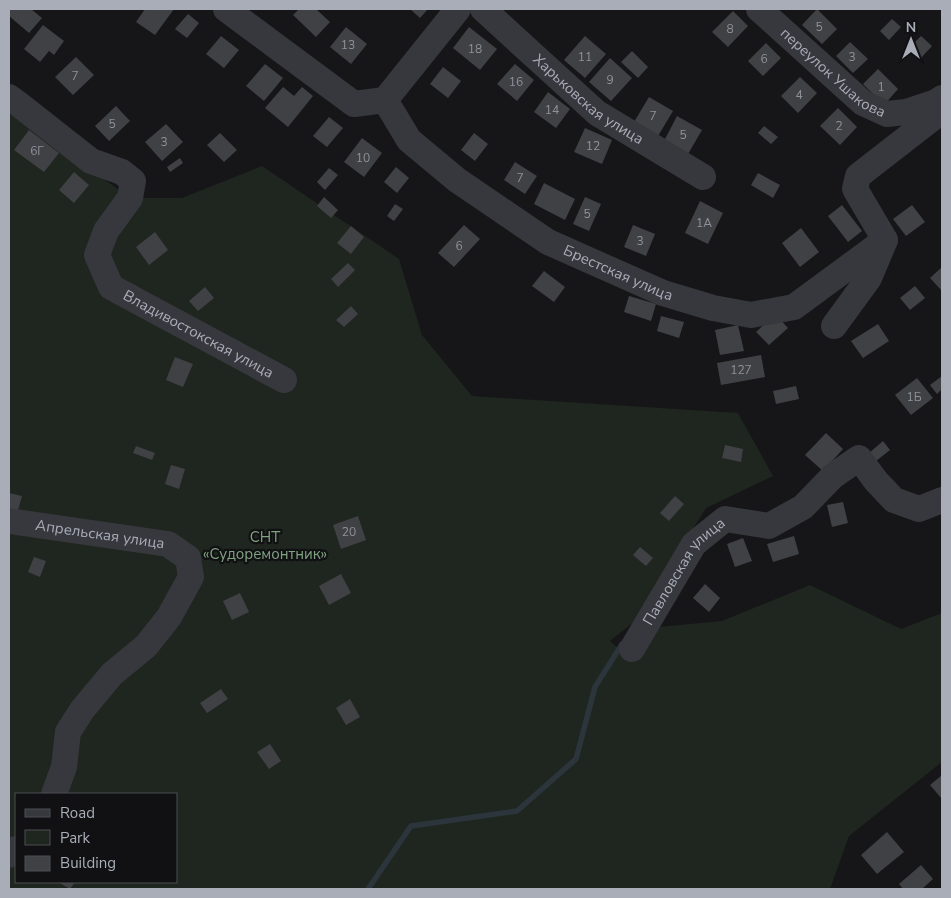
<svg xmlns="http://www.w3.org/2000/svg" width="951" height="898" viewBox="0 0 951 898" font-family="'Nunito Sans',sans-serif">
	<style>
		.green { fill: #1e261f; fill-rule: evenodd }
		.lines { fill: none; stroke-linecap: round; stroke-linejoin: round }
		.stream { stroke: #2c353c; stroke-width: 5.5 }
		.building { fill: #404145 }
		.minor { stroke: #37383d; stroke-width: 26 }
		.labels { text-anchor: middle; stroke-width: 4.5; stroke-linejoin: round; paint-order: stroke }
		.number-label { font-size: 12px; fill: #8e929b }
		.street-label { font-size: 15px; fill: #a8adb8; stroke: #111113 }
		.park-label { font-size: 15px; fill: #7fa381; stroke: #111113 }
	</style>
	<rect width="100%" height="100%" fill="#161618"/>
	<!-- green -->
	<path class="green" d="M9 110 130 198H182L262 166 399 259 422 335 472 396 738 413 773 476 706 508 636 620 610 641 630 660 658 627 722 621 810 585 901 629 942 613V762L849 836 830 889H9ZM16 794H176V882H16Z"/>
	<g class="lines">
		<!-- stream -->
		<path class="stream" d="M368 889 411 826 517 811 576 759 595 687 622 644"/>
	</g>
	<!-- building -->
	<path class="building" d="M9 9H31L42 18 29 33 9 16Z
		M145 9H174L155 35 136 22Z
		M299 9H316L330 22 316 37 293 15Z
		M410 9H428L420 18Z
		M817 9 837 29 822 44 802 25Z
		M733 11 748 26 728 47 712 32Z
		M188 14 199 23 187 38 175 29Z
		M892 19 901 27 889 40 880 31Z
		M43 25 64 41 54 55 49 51 40 62 24 49Z
		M346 27 367 44 351 64 330 47Z
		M469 27 497 49 480 70 453 48Z
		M221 36 239 50 224 68 206 54Z
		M585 36 606 54 585 78 564 60Z
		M921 36 932 46 921 58 910 47Z
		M850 42 868 59 853 73 836 56Z
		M766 43 781 58 763 76 748 61Z
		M632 51 648 67 638 78 621 62Z
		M76 57 94 75 73 95 55 77Z
		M610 58 632 78 611 101 589 82Z
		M265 64 283 78 264 101 246 86Z
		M515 64 534 80 517 101 497 84Z
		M443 67 461 81 448 98 430 84Z
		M878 69 898 89 884 105 863 84Z
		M800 77 817 93 798 113 781 96Z
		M283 87 294 96 302 87 313 96 288 127 265 108Z
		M548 92 570 109 556 128 534 112Z
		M649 97 673 111 658 136 634 122Z
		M116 106 130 121 109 141 95 126Z
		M838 108 857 127 840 145 820 126Z
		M677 116 702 130 688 154 664 141Z
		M329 117 343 128 327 147 313 136Z
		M166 124 183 142 162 161 145 142Z
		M764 126 778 137 771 144 758 133Z
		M585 128 612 140 602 164 574 152Z
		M29 130 59 153 44 172 14 150Z
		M220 133 237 150 224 162 207 145Z
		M474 133 488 144 475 161 461 150Z
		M362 138 382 153 364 177 344 162Z
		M180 158 183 163 170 172 167 167Z
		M515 162 537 176 525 194 504 180Z
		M396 167 409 178 397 193 384 182Z
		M329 168 338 175 325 190 317 182Z
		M74 172 89 185 74 203 59 190Z
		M758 173 780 185 773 198 751 185Z
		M544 183 575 199 565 220 534 204Z
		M324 197 338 210 331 218 317 206Z
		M585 197 601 204 589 231 573 224Z
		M700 201 723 213 708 244 685 233Z
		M395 204 403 209 394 221 387 216Z
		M842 205 862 231 848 242 828 216Z
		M912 205 925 222 906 236 893 219Z
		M464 225 480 239 454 267 438 253Z
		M633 225 655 234 646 256 624 247Z
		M351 226 364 237 351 254 337 243Z
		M801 228 819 252 800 267 782 243Z
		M155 232 168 250 149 265 136 247Z
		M348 263 355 270 338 287 331 279Z
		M942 267V291L930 278Z
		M544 271 565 287 554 302 532 286Z
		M915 286 925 298 910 310 900 298Z
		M205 287 214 298 198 311 189 301Z
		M629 296 656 304 651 321 624 312Z
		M351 306 358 314 344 327 336 320Z
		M775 314 788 328 769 345 756 332Z
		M661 316 684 322 679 338 657 331Z
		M878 324 889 341 863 358 851 341Z
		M738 325 744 351 720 355 715 330Z
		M761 355 765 377 721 385 717 363Z
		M175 357 193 364 183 387 166 380Z
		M942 376V389L937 394 930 385Z
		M917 378 933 398 911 415 895 395Z
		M796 386 799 399 776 404 773 391Z
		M826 433 843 449 823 471 805 455Z
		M883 441 890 450 876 461 869 453Z
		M725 445 743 449 741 462 722 458Z
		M136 446 155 453 152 460 133 453Z
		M171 465 185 469 179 489 165 484Z
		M9 493 22 496 17 514 9 512Z
		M675 496 684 504 669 521 660 513Z
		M843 502 848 523 832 527 827 505Z
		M358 516 366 540 341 549 333 525Z
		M794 536 799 554 773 562 767 544Z
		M743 538 752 561 735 567 727 544Z
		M640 547 653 558 646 566 633 555Z
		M34 557 46 561 40 577 28 572Z
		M341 574 351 593 329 605 319 586Z
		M705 584 720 598 709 612 693 598Z
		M240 593 249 612 232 620 223 601Z
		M221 689 228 699 207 713 200 703Z
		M350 699 360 717 346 725 336 708Z
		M270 744 281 761 269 769 257 752Z
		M942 775V799L930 785Z
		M887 832 904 852 877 874 861 855Z
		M921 865 933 879 922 889H903L899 884Z
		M58 882H75L70 889Z"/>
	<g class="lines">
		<!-- minor -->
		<g class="minor">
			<path d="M226 9 354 104 385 100 458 9"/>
			<path id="s1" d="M483 9 597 113 703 177"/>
			<path id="s2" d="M759 9 863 103 887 114 906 112 936 102 942 98"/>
			<path id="s3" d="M9 97 16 102 91 161 122 172 133 181 130 198 106 231 97 255 111 287 284 380"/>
			<path id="s4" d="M385 100 409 140 457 180 548 242 663 293 713 308 751 315 794 307 885 240"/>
			<path d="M834 326 869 278 885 240 855 189 858 176 939 113 936 102"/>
			<path id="s5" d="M9 521 168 544 188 558 191 577 169 617 146 646 112 674 82 710 68 732 64 767 54 794"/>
			<path id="s6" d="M632 649 694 544 725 519 769 526 803 507 833 476 859 458 876 481 894 500 919 509 942 500"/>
			<path d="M9 855 16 849"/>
		</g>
	</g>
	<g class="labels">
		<!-- number labels -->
		<g class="number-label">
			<text x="819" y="31">5</text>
			<text x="730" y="33">8</text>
			<text x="348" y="49">13</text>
			<text x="475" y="53">18</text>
			<text x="585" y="61">11</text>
			<text x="852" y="61">3</text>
			<text x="764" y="63">6</text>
			<text x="75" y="80">7</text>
			<text x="610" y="84">9</text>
			<text x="516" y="86">16</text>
			<text x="881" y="91">1</text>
			<text x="799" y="99">4</text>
			<text x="552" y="114">14</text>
			<text x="653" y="120">7</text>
			<text x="112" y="128">5</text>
			<text x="839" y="130">2</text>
			<text x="683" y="139">5</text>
			<text x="164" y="146">3</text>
			<text x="593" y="150">12</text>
			<text x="37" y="155">6Г</text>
			<text x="363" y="162">10</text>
			<text x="520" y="182">7</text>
			<text x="587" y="218">5</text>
			<text x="704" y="227">1А</text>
			<text x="640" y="245">3</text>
			<text x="459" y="250">6</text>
			<text x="741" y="374">127</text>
			<text x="914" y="401">1Б</text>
			<text x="349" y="536">20</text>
		</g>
		<!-- street labels -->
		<g class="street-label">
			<text dy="5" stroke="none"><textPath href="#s2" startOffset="98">переулок Ушакова</textPath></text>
			<text dy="5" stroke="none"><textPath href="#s1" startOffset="139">Харьковская улица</textPath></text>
			<text dy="5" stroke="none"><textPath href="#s4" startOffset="296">Брестская улица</textPath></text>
			<text dy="5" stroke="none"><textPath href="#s3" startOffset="369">Владивостокская улица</textPath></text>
			<text dy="5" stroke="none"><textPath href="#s5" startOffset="92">Апрельская улица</textPath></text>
			<text dy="5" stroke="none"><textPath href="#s6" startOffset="94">Павловская улица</textPath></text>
		</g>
		<!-- park labels -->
		<g class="park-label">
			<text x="265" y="542">СНТ<tspan x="265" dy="17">«Судоремонтник»</tspan></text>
		</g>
	</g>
	<!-- border -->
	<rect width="951" height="898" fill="none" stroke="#a8adb8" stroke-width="20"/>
	<!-- legend -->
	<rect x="15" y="793" width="162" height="90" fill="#111113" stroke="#4d4f55"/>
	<rect x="25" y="809" width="25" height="8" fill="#37383d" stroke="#4d4f55"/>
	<text x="60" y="818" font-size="15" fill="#a8adb8">Road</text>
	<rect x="25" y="830" width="25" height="15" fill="#1e261f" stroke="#4d4f55"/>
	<text x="60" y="843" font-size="15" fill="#a8adb8">Park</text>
	<rect x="25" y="856" width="25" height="15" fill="#404145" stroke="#4d4f55"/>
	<text x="60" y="868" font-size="15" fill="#a8adb8">Building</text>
	<!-- north arrow -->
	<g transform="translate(911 40)" stroke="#111113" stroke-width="4" paint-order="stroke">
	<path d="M0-4L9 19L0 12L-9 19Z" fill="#a8adb8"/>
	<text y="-8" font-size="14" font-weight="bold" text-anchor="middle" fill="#a8adb8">N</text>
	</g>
</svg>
